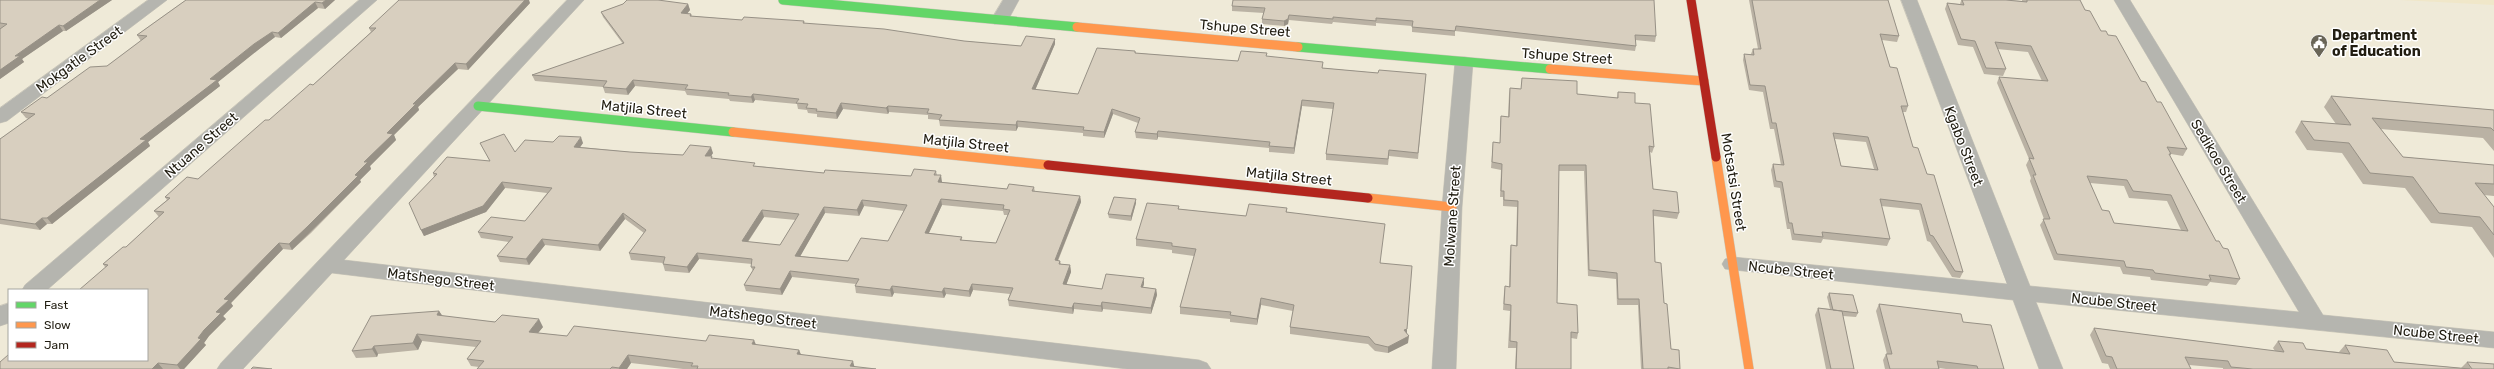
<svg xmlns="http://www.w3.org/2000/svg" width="2494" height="369" viewBox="0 0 2494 369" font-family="Rubik,sans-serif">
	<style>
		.built { fill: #f0e7c9 }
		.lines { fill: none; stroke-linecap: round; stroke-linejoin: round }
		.street-casing { stroke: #ccc8ba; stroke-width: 1 }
		.fast-casing { stroke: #ccc8ba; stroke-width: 10 }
		.slow-casing { stroke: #ccc8ba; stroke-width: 10 }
		.jam-casing { stroke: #ccc8ba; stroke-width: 10 }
		.street { fill: #b5b5af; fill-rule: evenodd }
		.fast { stroke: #63d668; stroke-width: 9 }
		.slow { stroke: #ff974d; stroke-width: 9 }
		.jam { stroke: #b3261e; stroke-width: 9 }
		.wall { fill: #bab2a4; fill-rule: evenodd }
		.shaded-wall { fill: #979186 }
		.building { fill: #d8cfbf; stroke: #979186; fill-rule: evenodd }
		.labels { text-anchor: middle; stroke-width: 3; stroke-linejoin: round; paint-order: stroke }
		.street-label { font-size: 14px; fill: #211d11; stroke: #fff }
		.poi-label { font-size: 14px; font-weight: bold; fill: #211d11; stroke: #fff; text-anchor: start }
	</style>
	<rect width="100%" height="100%" fill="#efead8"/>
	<!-- built -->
	<path class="built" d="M2400 0H2494V5Z"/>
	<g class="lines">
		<defs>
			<path id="street" d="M148 0H167L7 121 0 123V108Z
				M359 0H377L47 290H22L25 285Z
				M567 0H584L344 260 1199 360 1207 363 1211 369H1127L332 273 243 369H217L221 363Z
				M1003 0H1019L1006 24H994L991 20Z
				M1901 0H1917L2030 286 2299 312 2114 0H2130L2323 315 2494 332V348L2036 302 2063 369H2039L2013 300 1725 269 1722 264 1725 259 1733 257 2007 284Z
				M1464 57 1470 58 1473 62 1462 207 1456 369H1432L1442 207 1455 62 1458 58Z
				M9 303V323L0 326V306Z"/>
			<path id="fast" d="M783 0 1077 27
				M1298 47 1550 69
				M478 106 733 132"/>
			<path id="slow" d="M1077 27 1298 47
				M1550 69 1704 81
				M733 132 1048 165
				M1716 157 1749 369
				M1368 198 1452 207"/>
			<path id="jam" d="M1691 0 1716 157
				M1048 165 1368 198"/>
		</defs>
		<!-- street casing -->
		<use href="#street" class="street-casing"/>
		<!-- fast casing -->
		<use href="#fast" class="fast-casing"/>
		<!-- slow casing -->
		<use href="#slow" class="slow-casing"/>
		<!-- jam casing -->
		<use href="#jam" class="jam-casing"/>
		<!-- street -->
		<use href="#street" class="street"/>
		<!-- fast -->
		<use href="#fast" class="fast"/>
		<!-- slow -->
		<use href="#slow" class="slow"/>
		<!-- jam -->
		<use href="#jam" class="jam"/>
	</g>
	<!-- wall -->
	<path class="wall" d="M0 0H112L66 31H63L22 59 24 62 0 79Z
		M186 0H335L325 9 318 8 281 38 275 37 258 50 218 82 220 86 148 142 150 146 52 224H47L40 230 0 224V139L29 119 26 118 21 112 47 98 107 66 141 41 137 35Z
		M1749 0H1888L1899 36 1897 42 1882 40 1890 67 1908 106 1906 112H1903L1913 147 1927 174 1963 272 1960 278 1952 277 1930 242 1927 241 1919 210 1881 206 1890 239 1887 246 1823 239 1821 243 1792 240 1790 229H1787L1780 188 1774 187 1771 170 1773 164 1781 165 1774 129H1770L1763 92 1749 90 1743 60 1744 54H1751L1753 49H1758ZM1835 139 1866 142 1874 169 1841 166Z
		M1961 0H2006L2022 1V0H2080L2085 10 2101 31 2108 35 2141 81 2157 102 2187 149 2183 156 2171 154 2170 156 2216 241 2240 279 2236 285 2210 282 2207 286 2151 280 2150 277 2123 274 2120 267 2054 260 2040 225 2044 219 2030 181 2031 178 2026 165 2029 159 1997 83 1999 77 2042 81 2028 52 1997 49 2006 69 2003 76 1984 74 1973 47 1958 45 1945 9 1947 3 1960 4 1961 1ZM2090 183 2124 186 2129 198 2167 201 2181 230 2114 223 2102 210Z
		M530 3 468 70 458 69 418 107 419 110 394 135 396 140 370 166 371 169 360 180 361 182 311 233 292 250 283 249 231 303 233 306 223 316 226 319 209 336 204 343 206 345 184 369H0L147 360 105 267 103 264 126 247 159 217 154 211 167 200 165 197 198 179 313 85 371 32 369 28Z
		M623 4H688L690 10 687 13 691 14 692 16 742 20 804 21 805 24 964 41 1021 46 1055 39V44L1035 90 1078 94 1135 51 1136 53 1238 61 1267 57 1323 68 1378 73 1426 74 1418 159 1389 156 1388 165 1326 160V154L1333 109 1302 106 1294 154 1269 152V148L1158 137 1157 140 1136 138 1135 132 1138 123 1113 114 1104 138 1083 136V133L1018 127 1016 131 940 126 939 120 928 119V115L889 112 888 114 843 109 837 119 817 117V114L808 113 807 110 798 109 797 104 755 100 753 103 730 101 729 99 687 95 685 91 635 86 628 95 605 93 603 87 535 81 532 75 623 44 603 17 601 12Z
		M1232 6 1656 36 1655 42 1635 40 1636 46 1635 51 1455 31V36L1412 32V26L1376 23V26L1333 22 1332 24 1289 20 1288 24 1284 26 1262 24V19L1264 13 1232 11Z
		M1522 78 1577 94 1617 98 1618 92 1635 103 1654 147 1652 153 1650 152 1653 189 1679 213 1677 219 1654 216 1655 262 1664 303 1671 349 1680 369H1641L1638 305H1617L1616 279 1588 276 1584 171H1559L1557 303 1578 333 1577 339 1571 338V369H1515L1516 348H1508L1510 311 1503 310 1504 292 1505 286 1509 287 1510 251 1511 245 1516 246 1517 207 1503 206V197H1500L1501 170 1491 168 1493 142 1500 143V122L1501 116 1508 117 1509 94 1510 88 1521 89Z
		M2331 96 2494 110V151L2483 138 2381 129 2403 157 2494 165V196L2484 195 2494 207V258L2472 227 2431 223 2405 188 2363 184 2342 153 2307 150 2295 132 2301 121 2336 124 2324 107Z
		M553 142 583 143 580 147 630 152 683 155 713 153 711 156 713 159 756 166 824 173 911 176 936 171 937 175 942 182 1007 189 1034 187 1035 192 1080 196 1081 202 1058 261H1060L1061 264 1070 265 1071 272 1066 285 1102 289 1144 284 1143 287 1156 289 1157 295 1151 314 1103 309 1102 312 1074 309 1073 314 1009 306 1008 300 1010 294 973 290 970 297 946 294 944 298 894 293 892 297 856 293 855 286 856 284 792 277 782 295 746 291 744 285 753 271 751 267 752 264 699 259 689 273 665 271 663 264V263L631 260 629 253 644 233 625 219 600 251 545 245 529 265 500 262 497 256 509 242 481 238 478 232 525 221 547 193 505 188 486 212 424 236 421 230 434 177 433 173 490 161 480 143 515 152ZM942 205 1003 211 1004 215H1008L996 243 962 240V237L929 233ZM864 206 904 211 888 241 848 261 800 256 825 213 859 216ZM764 217 796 220 780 245 748 242Z
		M1136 203 1131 221 1109 218 1108 214Z
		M1179 206V209L1246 216 1287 208V212L1381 263 1407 333 1408 343 1388 353 1375 351 1368 344 1290 334V327L1293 311 1261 305 1257 325 1230 322V319L1180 314V307L1194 256 1172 253V250L1136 246V239Z
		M1829 293 1858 313 1856 317 1843 316 1854 369H1826L1815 315 1818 308 1830 309 1827 297Z
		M1879 304 1963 322 2004 369H1946L1939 368V369H1885L1883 360 1886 354H1887L1876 311Z
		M439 311 442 316 495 322 543 327 538 333 567 336 706 341 756 345 799 350 801 355 854 367 876 369H683L631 363 627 369H477L479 367 471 366 467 359 476 347 422 341 418 350 378 354 377 357 356 358 352 351Z
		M2094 328 2275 351 2273 348 2278 341 2306 349 2339 352 2345 345 2394 362 2461 368 2467 362 2494 369H2223V368L2189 365 2191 369H2110L2108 364 2102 363 2090 335Z"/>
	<!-- shaded-wall -->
	<path class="shaded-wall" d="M100 0H112L66 31 63 26Z
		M326 0H335L325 9 322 3Z
		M525 0H529L530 3 468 70 466 64Z
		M315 2 318 8 281 38 278 33Z
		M688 4 690 10 683 19 681 13Z
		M1289 15 1288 24 1284 26V21Z
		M59 25 63 31 22 59 24 62 0 79V70L15 56Z
		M272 32 275 37 258 50 218 82 220 86 148 142 150 146 52 224 47 218 210 79 254 44Z
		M1055 39V44L1033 95 1032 89Z
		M455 63 458 69 418 107 419 110 394 135 396 140 370 166 371 169 360 180 361 182 292 250 289 244 355 175 387 133 413 104Z
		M633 80 635 86 628 95 626 89Z
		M753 94 755 100 753 103 751 97Z
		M1302 100V106L1294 154V148Z
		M841 103 843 109 837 119 836 113Z
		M888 106 889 112 888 114 886 108Z
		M1112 109 1113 114 1104 138V132Z
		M1017 121 1018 127 1016 131V125Z
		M1158 131V137L1157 140V134Z
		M581 137 583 143 576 153 574 147Z
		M711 147 713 153 707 162 705 156Z
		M941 175 942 182 939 188 938 182Z
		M502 182 505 188 486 212 424 236 421 230Z
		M1080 196 1081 202 1055 267V260Z
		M941 199 942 205 926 239 925 233Z
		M1136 199V203L1131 221V216Z
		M862 200 864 206 859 216 857 210Z
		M824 207 825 213 797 262 795 256Z
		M762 210 764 217 744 247 742 241Z
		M623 213 625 219 600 251 598 245Z
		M42 218 47 224 40 230 35 224Z
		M542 239 545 245 529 265 526 259Z
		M279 243 283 249 231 303 233 306 223 316 226 319 209 336 204 343 206 345 184 369H180L177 365 198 338 224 299Z
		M697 253 699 259 689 273 687 267Z
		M1070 265 1071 272 1064 291 1063 284Z
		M790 271 792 277 782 295 780 289Z
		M1144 278V284L1141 293V287Z
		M972 284 973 290 970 297 969 291Z
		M892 286 894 293 892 297 890 290Z
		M944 288 946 294 944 298 942 292Z
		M1156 289 1157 295 1151 314V308Z
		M1261 298V305L1257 325V319Z
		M1102 302 1103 309 1102 312 1101 306Z
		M1074 303V309L1073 314 1072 308Z
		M439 311 444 318 437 315Z
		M539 319 543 327 533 339 529 332Z
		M1407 329V335L1404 330Z
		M417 334 422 341 418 350 413 343Z
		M1409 336 1408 343 1388 353V347Z
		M754 340 757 347 752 344Z
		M374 346 378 354 377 357 372 349Z
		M799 350 802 357 797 354Z
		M628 355 631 363 627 369H619V368Z
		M853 361 855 369 850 366Z
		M158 363 163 369H152Z"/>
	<!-- building -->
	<path class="building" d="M0 0H100L63 26 59 25 15 56H20L0 70V29L7 24 0 23Z
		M186 0H326L322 3 315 2 278 33 272 32 254 44 210 79 217 80 140 139 146 140 47 218H42L35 224 0 219V139L35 114 21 112 42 97 47 98 90 67 107 66 147 36 137 35Z
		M399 0H525L466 64 455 63 413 104H416L387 133 393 134 364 162H368L355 175 358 176 307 227 289 244 279 243 224 299 229 300 216 312 221 313 204 330 198 338 201 339 177 365 158 363 152 369H0V362L8 355 9 356V360H147V290H79L108 265 103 264 123 247H126L164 212 154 211 170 198 165 197 187 177 198 179 265 120H269L310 84 313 85 376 28H369Z
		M627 0H658L688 4 681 13 691 14 690 16 742 20 744 17 804 21 803 23 884 29 964 41 1021 46 1026 36 1055 39 1032 89 1078 94 1097 48 1135 51V53L1238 61 1241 51 1267 53 1266 56 1323 62 1322 68 1378 73 1379 70 1426 74 1418 153 1389 150 1388 159 1326 154 1334 103 1302 100 1294 148 1269 146 1270 142 1158 131 1157 134 1135 132 1140 118 1112 109 1104 132 1083 130 1084 127 1017 121 1016 125 939 120 942 115 927 113 929 109 888 106 886 108 841 103 836 113 816 111 817 109 806 108 808 104 796 103 799 99 753 94 751 97 728 95 729 93 685 89 688 85 633 80 626 89 603 87 607 81 532 75 624 43 601 12 623 4Z
		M1233 0H1654L1656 36 1635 35 1636 46 1456 26 1455 31 1412 27 1413 21 1376 18V21L1333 17V19L1289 15 1288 19 1284 21 1262 19 1265 8 1232 6Z
		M1752 0H1888L1899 36 1880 34 1890 67 1897 68 1908 106H1901L1913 147 1918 148 1927 174 1934 175 1963 272 1955 271 1933 236 1930 235 1921 204 1880 199 1890 239 1822 232 1823 237 1794 234 1792 223H1789L1782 182 1776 181 1773 164 1784 165 1776 123H1772L1765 86 1750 85 1744 54 1754 55 1753 49H1761ZM1833 133 1868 137 1878 170 1841 166Z
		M1962 0H2006L2027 2V0H2080L2085 10 2090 11 2101 31H2106L2108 35 2116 36 2141 81 2146 82 2157 102H2161L2187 149 2167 147 2171 154H2169L2216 241H2219L2223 248 2228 249 2240 279 2209 275 2211 280 2155 273 2153 270 2126 267 2124 261 2057 254 2043 219H2050L2033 175H2036L2029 158 2034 159 1999 77 2048 81 2031 46 1995 42 2006 69 1986 68 1975 41 1961 39 1947 3 1964 5ZM2087 176 2127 180 2133 191 2171 195 2188 231 2114 223 2109 211 2102 210Z
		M1522 78 1577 81V94L1618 98V92L1635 93V103L1650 104 1654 147 1649 146 1653 189 1677 192 1679 213 1653 210 1655 262 1661 263 1664 303 1667 304 1671 349 1679 350 1680 369 1668 367V369H1643L1639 299H1618L1617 273 1589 270 1586 165H1559L1557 303 1577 305 1578 333 1571 332V369H1516L1517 342 1510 341 1511 305 1504 304 1505 286 1510 287 1511 245 1517 246 1518 201 1504 200V191H1501L1502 164 1492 162 1493 142 1500 143 1501 116 1509 117 1510 88 1521 89Z
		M2331 96 2494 110V131L2491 128 2372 118 2403 157 2494 165V184L2475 183 2494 207V235L2480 217 2439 213 2413 177 2370 173 2349 143 2314 140 2301 121 2351 125Z
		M504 134 515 152 525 140 553 142 559 136 581 137 574 147 630 152 683 155 690 145 711 147 705 156H712L711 158 755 163 753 166 824 173 825 170 911 176 914 169 936 171 934 175H941L938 182 1007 189 1009 184 1034 187 1032 191 1080 196 1055 260 1060 261 1059 264 1070 265 1063 284 1102 289 1106 274 1144 278 1141 287 1156 289 1151 308 1102 302 1101 306 1074 303 1072 308 1008 300 1013 288 972 284 969 291 944 288 942 292 892 286 890 290 855 286 859 279 790 271 780 289 744 285 755 267H751L752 259 697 253 687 267 663 264 665 257 629 253 646 230 623 213 598 245 542 239 526 259 497 256 513 237 478 232 491 217 525 221 552 188 502 182 483 206 421 230 409 203 437 174 433 173 447 157 490 161 480 143ZM941 199 1004 205 1003 209 1010 210 996 243 960 240 962 237 925 233ZM862 200 907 205 888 241 861 238 848 261 795 256 824 207 857 210ZM762 210 799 214 780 245 742 241Z
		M1114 197 1136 199 1131 216 1108 214Z
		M1147 203 1179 206 1178 209 1246 216 1249 204 1287 208 1286 212 1385 224 1380 263 1412 266 1407 329 1404 330 1409 336 1388 347 1375 344 1369 337 1290 327 1294 305 1261 298 1257 319 1230 315 1231 312 1180 307 1196 249 1172 246V243L1136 239Z
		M1829 293 1853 295 1858 313 1833 310Z
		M1879 304 1961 314 1963 322 1991 325 2004 369H1978L1977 366 1937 361 1939 369H1890L1886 354H1892Z
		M1818 308 1842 311 1854 369H1831Z
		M439 311 437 315 495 322 502 315 539 319 529 332 567 336 574 326 706 341 709 335 754 340 752 344 799 350 797 354 853 361 850 366 876 369H697L698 366H691L693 363 628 355 619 368 612 367 610 369H477L484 361 467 359 481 341 417 334 413 343 374 346 372 349 352 351 371 316Z
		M2094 328 2284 352 2278 341 2303 343 2306 349 2350 354 2345 345 2387 350 2394 362 2470 369H2253L2231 367 2228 361 2185 357 2191 369H2117L2112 357 2106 356Z
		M2467 362 2494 364V369H2472Z
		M253 367 272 369H251Z"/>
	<!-- icons -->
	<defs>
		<symbol id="civic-pin" viewBox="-11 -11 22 30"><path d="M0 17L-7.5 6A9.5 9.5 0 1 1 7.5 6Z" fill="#696557" stroke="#fff"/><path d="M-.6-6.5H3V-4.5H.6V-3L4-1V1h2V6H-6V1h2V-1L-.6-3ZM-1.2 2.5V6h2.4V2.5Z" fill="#fff"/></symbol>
	</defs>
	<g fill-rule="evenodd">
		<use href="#civic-pin" x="2309" y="33" width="20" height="27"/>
	</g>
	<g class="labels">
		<!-- street labels -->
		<g class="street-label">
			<text transform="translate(1245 28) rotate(5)" y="5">Tshupe Street</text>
			<text transform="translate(1567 56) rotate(4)" y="5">Tshupe Street</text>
			<text transform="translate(79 59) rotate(-36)" y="5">Mokgatle Street</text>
			<text transform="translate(644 109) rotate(6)" y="5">Matjila Street</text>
			<text transform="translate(966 143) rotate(6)" y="5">Matjila Street</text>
			<text transform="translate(201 145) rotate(-41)" y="5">Ntuane Street</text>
			<text transform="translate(1964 146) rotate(69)" y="5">Kgabo Street</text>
			<text transform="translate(2219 161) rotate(59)" y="5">Sedikoe Street</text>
			<text transform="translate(1289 176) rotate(6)" y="5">Matjila Street</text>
			<text transform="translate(1734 182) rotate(81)" y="5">Motsatsi Street</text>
			<text transform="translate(1452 216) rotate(-86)" y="5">Molwane Street</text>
			<text transform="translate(1791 270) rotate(6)" y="5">Ncube Street</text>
			<text transform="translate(441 279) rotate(7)" y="5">Matshego Street</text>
			<text transform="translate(2114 302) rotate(6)" y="5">Ncube Street</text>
			<text transform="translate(763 317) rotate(7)" y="5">Matshego Street</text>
			<text transform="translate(2436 334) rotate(6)" y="5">Ncube Street</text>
		</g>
		<!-- poi labels -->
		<g class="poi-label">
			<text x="2332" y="40">Department<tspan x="2332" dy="16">of Education</tspan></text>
		</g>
	</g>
	<!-- legend -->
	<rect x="8" y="289" width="140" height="72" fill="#ffffff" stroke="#a6a5a0"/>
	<rect x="16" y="302" width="20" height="6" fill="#63d668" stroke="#a6a5a0"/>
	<text x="44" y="309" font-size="12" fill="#211d11">Fast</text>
	<rect x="16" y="322" width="20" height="6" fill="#ff974d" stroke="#a6a5a0"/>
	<text x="44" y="329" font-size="12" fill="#211d11">Slow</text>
	<rect x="16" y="342" width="20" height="6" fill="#b3261e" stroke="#a6a5a0"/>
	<text x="44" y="349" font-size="12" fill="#211d11">Jam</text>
</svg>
